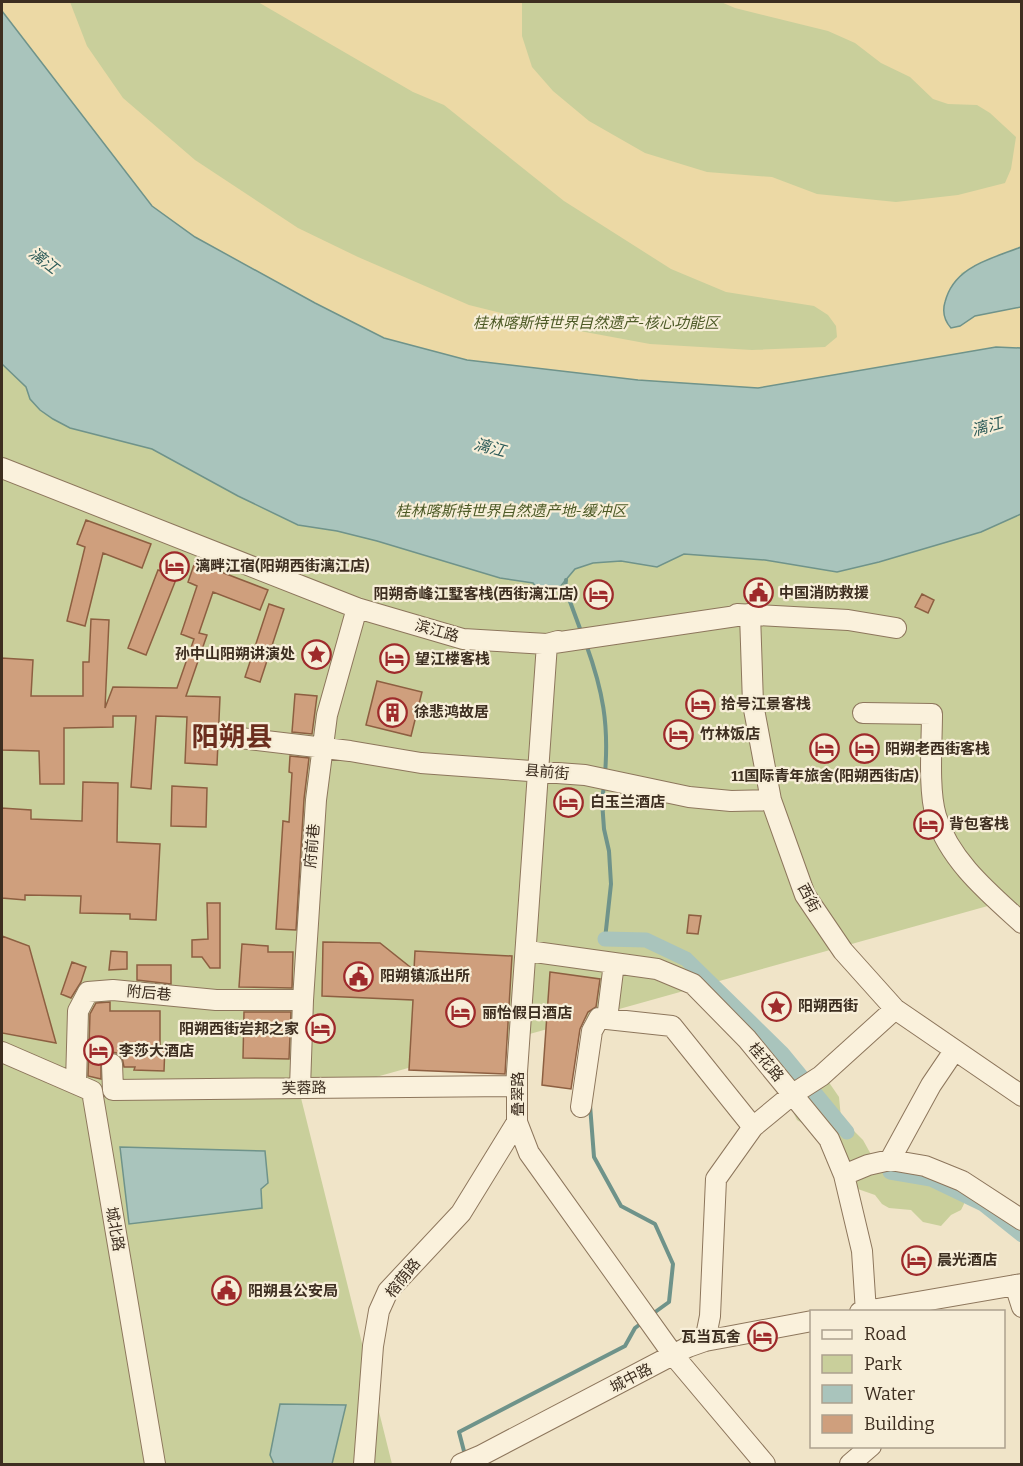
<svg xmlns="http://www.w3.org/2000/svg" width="1023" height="1466" viewBox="0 0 1023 1466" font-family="Bitter,'Noto Sans SC',serif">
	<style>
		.green { fill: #c9cf9b }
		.sand { fill: #ecd9a5 }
		.water { fill: #a9c4bc; stroke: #6f938a; stroke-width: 1.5 }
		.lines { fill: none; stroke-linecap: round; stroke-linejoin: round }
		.stream { stroke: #6f938a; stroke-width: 4 }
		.canal { stroke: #a9c4bc; stroke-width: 15 }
		.building { fill: #cf9f7d; stroke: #8d5f41; stroke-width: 1.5 }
		.minor-casing { stroke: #8d765c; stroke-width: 22 }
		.minor { stroke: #faf1dc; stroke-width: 20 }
		.labels { text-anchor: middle; stroke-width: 4.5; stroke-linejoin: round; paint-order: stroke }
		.park-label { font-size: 15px; font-style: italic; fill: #4d5a26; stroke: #f7eed8 }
		.poi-label { font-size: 15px; font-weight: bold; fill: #3d2e20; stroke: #f7eed8; text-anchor: start }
		.street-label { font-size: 15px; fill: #3d2e20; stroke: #f7eed8 }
		.water-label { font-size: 16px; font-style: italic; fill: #2f5d5a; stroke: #f7eed8 }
		.town-label { font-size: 27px; font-weight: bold; fill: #6b2e1e; stroke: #f7eed8 }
	</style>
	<rect width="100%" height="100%" fill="#f0e4c8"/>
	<!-- green -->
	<path class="green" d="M2 2H1021V918L1002 902 301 1098 392 1464H2Z
		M716 994 773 1049 802 1070 828 1081 839 1097 841 1118 863 1140 873 1158 964 1189V1204L961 1210 951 1215 941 1226 923 1222 911 1210 889 1208 882 1204 875 1195 855 1188 812 1129 797 1120 793 1112V1086Z"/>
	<!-- sand -->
	<path class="sand" d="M2 2H70L87 46 123 98 195 160 298 228 358 257 469 305 558 327 650 344 752 350 825 347 837 337 836 326 828 315 814 306 726 292 671 269 564 201 444 105 413 92 258 2H522V36L532 67 553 91 589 121 645 153 707 172 772 177 817 194 896 202 958 195 1005 183 1011 169 1016 137 990 113 977 105 948 104 933 99 910 77 881 63 855 43 828 31 735 8 721 2H1021V247L961 273 951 328 960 326 975 316 1021 307V348L996 347 758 388 638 380 467 360 384 338 315 303 195 237 152 206 2 11Z"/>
	<!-- water -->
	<path class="water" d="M2 11 152 206 195 237 315 303 384 338 467 360 638 380 758 388 996 347 1021 348V514L981 532 879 562 837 572 765 560 684 554 657 567 621 561 593 563 575 569 554 594 542 595 533 583 500 578 377 541 337 531 298 525 238 496 152 449 70 428 53 419 40 410 30 399 26 387 2 364Z
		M1021 247V307L975 316 960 326 951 328C944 320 942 312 945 302 954 266 991 259 1021 247Z
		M120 1147 265 1151 268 1183 261 1189 262 1208 129 1224Z
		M280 1404 346 1405 332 1464H274L270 1455Z"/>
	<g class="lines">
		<!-- stream -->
		<path class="stream" d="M566 580 565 588 582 634
			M586 644C603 691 609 724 605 774
			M604 785 602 801 604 829 609 851 611 884 605 939
			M590 1105 594 1157 621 1206 655 1224 673 1264 669 1302 651 1315
			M465 1455 459 1432 625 1346 635 1328 643 1322"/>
		<!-- canal -->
		<path class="canal" d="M605 939 646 940 686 959 782 1053 847 1132
			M890 1172 931 1179 983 1204 1022 1235"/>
	</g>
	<!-- building -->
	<path class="building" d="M86 520 151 544 142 568 103 553 85 626 67 621 85 547 77 544Z
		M195 562 268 590 260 610 213 592 199 633 207 635 186 696 220 697 217 765 185 763 187 717 156 716 151 789 131 787 136 716H113V727L64 728V784H40L39 751 2 750V658L33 660 31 696H83V662H89L91 619 109 620 105 708 113 687 177 688 194 639 181 634 197 586 188 582Z
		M158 570 177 577 146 655 128 648Z
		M750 583 767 584 766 603 749 602Z
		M922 594 934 600 928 613 915 607Z
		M269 604 284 609 260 682 245 677Z
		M377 681 422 692 411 736 366 725Z
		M295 694 317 696 312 734 292 732Z
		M290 756 309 758 304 799 296 930 276 929 283 821 289 822 292 773 289 772Z
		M83 782 118 783 117 842 160 844 156 920 130 919V914L80 913 81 896 25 895V900L2 898V808L31 810V819L82 821Z
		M172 786 207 788 206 827 171 826Z
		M207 903H220V968H210L202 957H192V940L208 939Z
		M689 915 701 916 698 934 687 933Z
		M2 936 29 946 56 1043 2 1033Z
		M323 942 380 943 414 970 415 951 512 956 505 1074 409 1070 413 1000 322 996Z
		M242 944 268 946V952H293L292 988 239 987Z
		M111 951 127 952V969L109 970Z
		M72 962 86 967 81 982 71 998 61 994Z
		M137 965H171V984L137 980Z
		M550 972 600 979 596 1007 588 1012 580 1029 571 1089 542 1085Z
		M110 1002V1011H160V1046H165L164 1071 134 1070 135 1067H124L122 1057 117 1053 111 1052 105 1054 101 1059V1079L88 1076 90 1014 96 1003Z
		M244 1012H291L289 1059 243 1058Z"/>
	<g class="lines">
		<defs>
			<path id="minor" d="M2 468 357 608 463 639 547 644 558 641
				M737 614 848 620 896 628
				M863 713 932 714C932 742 928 790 936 816 949 860 989 893 1022 923
				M232 737 350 751 421 763 585 775 689 797 731 801 771 800
				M528 951 657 969 693 984 747 1039 829 1139 844 1175 862 1251 866 1312
				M607 1019 672 1026 753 1127
				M2 1052 92 1091 155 1464
				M112 1064 113 1090 516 1086 547 644 750 614 753 704 771 800 805 895 843 951 895 1009 1022 1096
				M517 1075V1122L529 1153 674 1356 765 1464
				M76 1083 78 1011 88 992 113 990 216 1000H303
				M300 1088 303 1000 316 800 327 715 357 608
				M581 1107 592 1031 599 1018 607 1019 614 963
				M890 1160 931 1085 954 1051
				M844 1175 868 1165 890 1160 925 1166 962 1181 1022 1220
				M1015 1285 1022 1307
				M860 1312 1022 1284
				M705 1341 710 1316 716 1179 753 1127 793 1094 821 1076 895 1009
				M364 1464 373 1346 379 1311 388 1291 461 1213 517 1122
				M461 1464 480 1456 688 1347 705 1341 812 1321
				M850 1464 871 1446"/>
		</defs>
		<!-- minor casing -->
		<use href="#minor" class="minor-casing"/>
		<!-- minor -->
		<use href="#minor" class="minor"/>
	</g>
	<!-- icons -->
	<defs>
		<symbol id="hotel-ring" viewBox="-11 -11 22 22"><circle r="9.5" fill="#f7eed8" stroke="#9e2a2b" stroke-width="1.5"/><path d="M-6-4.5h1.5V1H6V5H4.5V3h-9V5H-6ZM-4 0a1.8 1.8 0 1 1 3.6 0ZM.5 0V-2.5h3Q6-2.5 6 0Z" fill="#9e2a2b"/></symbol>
		<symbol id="civic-ring" viewBox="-11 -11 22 22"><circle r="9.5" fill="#f7eed8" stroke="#9e2a2b" stroke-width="1.5"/><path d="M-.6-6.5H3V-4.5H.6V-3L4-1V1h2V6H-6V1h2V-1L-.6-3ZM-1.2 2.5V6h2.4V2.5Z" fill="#9e2a2b"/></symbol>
		<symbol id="sight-ring" viewBox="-11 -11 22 22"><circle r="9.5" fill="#f7eed8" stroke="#9e2a2b" stroke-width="1.5"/><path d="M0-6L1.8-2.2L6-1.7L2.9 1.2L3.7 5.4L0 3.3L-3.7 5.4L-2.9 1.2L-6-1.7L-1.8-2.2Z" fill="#9e2a2b"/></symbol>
		<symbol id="building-ring" viewBox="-11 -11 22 22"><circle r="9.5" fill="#f7eed8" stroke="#9e2a2b" stroke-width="1.5"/><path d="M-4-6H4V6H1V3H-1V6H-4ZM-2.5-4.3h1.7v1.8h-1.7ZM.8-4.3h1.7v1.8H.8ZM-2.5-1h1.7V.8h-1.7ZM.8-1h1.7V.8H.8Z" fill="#9e2a2b"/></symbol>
	</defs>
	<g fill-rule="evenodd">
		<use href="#hotel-ring" x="158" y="550" width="33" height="33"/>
		<use href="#civic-ring" x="742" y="576" width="33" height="33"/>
		<use href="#hotel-ring" x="582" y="578" width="33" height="33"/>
		<use href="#sight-ring" x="300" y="638" width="33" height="33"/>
		<use href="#hotel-ring" x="378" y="642" width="33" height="33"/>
		<use href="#hotel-ring" x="684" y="688" width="33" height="33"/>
		<use href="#building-ring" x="376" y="696" width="33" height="33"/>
		<use href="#hotel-ring" x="662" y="718" width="33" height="33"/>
		<use href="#hotel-ring" x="808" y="732" width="33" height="33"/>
		<use href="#hotel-ring" x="848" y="732" width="33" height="33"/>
		<use href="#hotel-ring" x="552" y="786" width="33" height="33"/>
		<use href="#hotel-ring" x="912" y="808" width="33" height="33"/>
		<use href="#civic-ring" x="342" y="960" width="33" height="33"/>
		<use href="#sight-ring" x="760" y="990" width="33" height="33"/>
		<use href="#hotel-ring" x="444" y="996" width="33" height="33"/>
		<use href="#hotel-ring" x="304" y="1012" width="33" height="33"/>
		<use href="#hotel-ring" x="82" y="1034" width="33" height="33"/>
		<use href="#hotel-ring" x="900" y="1244" width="33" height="33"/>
		<use href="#civic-ring" x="210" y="1274" width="33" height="33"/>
		<use href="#hotel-ring" x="746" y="1320" width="33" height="33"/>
	</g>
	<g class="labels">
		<!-- park labels -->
		<g class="park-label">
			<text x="596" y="328">桂林喀斯特世界自然遗产-核心功能区</text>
			<text x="511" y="516">桂林喀斯特世界自然遗产地-缓冲区</text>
		</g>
		<!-- poi labels -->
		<g class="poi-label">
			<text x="195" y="571">漓畔江宿(阳朔西街漓江店)</text>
			<text x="779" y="598">中国消防救援</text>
			<text x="578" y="599" text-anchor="end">阳朔奇峰江墅客栈(西街漓江店)</text>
			<text x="295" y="659" text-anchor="end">孙中山阳朔讲演处</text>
			<text x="415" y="664">望江楼客栈</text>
			<text x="721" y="709">拾号江景客栈</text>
			<text x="414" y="717">徐悲鸿故居</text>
			<text x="700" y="739">竹林饭店</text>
			<text x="885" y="754">阳朔老西街客栈</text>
			<text x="825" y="781" text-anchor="middle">11国际青年旅舍(阳朔西街店)</text>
			<text x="590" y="807">白玉兰酒店</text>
			<text x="949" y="829">背包客栈</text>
			<text x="380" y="981">阳朔镇派出所</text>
			<text x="798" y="1011">阳朔西街</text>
			<text x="482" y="1018">丽怡假日酒店</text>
			<text x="299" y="1034" text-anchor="end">阳朔西街岩邦之家</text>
			<text x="119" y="1056">李莎大酒店</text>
			<text x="937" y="1265">晨光酒店</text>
			<text x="248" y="1296">阳朔县公安局</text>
			<text x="741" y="1342" text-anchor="end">瓦当瓦舍</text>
		</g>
		<!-- street labels -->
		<g class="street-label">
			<text transform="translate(437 631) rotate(16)" y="5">滨江路</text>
			<text transform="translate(547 772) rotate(5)" y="5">县前街</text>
			<text transform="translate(312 846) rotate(-85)" y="5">府前巷</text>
			<text transform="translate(809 898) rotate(62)" y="5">西街</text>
			<text transform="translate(149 993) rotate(5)" y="5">附后巷</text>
			<text transform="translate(766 1062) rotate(50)" y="5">桂花路</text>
			<text transform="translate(304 1088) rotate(-1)" y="5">芙蓉路</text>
			<text transform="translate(518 1094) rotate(-90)" y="5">叠翠路</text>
			<text transform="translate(115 1229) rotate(80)" y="5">城北路</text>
			<text transform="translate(403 1278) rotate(-51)" y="5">榕荫路</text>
			<text transform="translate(631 1378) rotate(-27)" y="5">城中路</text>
		</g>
		<!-- water labels -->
		<g class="water-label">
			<text transform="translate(44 260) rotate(38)" y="6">漓江</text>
			<text transform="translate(987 426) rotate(-15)" y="6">漓江</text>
			<text transform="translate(490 447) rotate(15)" y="6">漓江</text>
		</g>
		<!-- town labels -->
		<g class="town-label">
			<text x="232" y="746">阳朔县</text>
		</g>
	</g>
	<!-- border -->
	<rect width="1023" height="1466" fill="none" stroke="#3d2e20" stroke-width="6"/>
	<!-- legend -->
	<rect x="810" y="1310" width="195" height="138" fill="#f7eed8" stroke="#ada18e" stroke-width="1.5"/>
	<rect x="822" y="1330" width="30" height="9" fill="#faf1dc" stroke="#ada18e" stroke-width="1.5"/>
	<text x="864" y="1340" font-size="18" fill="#3d2e20">Road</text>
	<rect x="822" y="1355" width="30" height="18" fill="#c9cf9b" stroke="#ada18e" stroke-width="1.5"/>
	<text x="864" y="1370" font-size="18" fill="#3d2e20">Park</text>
	<rect x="822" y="1385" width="30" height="18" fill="#a9c4bc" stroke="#ada18e" stroke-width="1.5"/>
	<text x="864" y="1400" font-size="18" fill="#3d2e20">Water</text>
	<rect x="822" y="1415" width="30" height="18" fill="#cf9f7d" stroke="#ada18e" stroke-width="1.5"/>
	<text x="864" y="1430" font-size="18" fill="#3d2e20">Building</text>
</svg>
